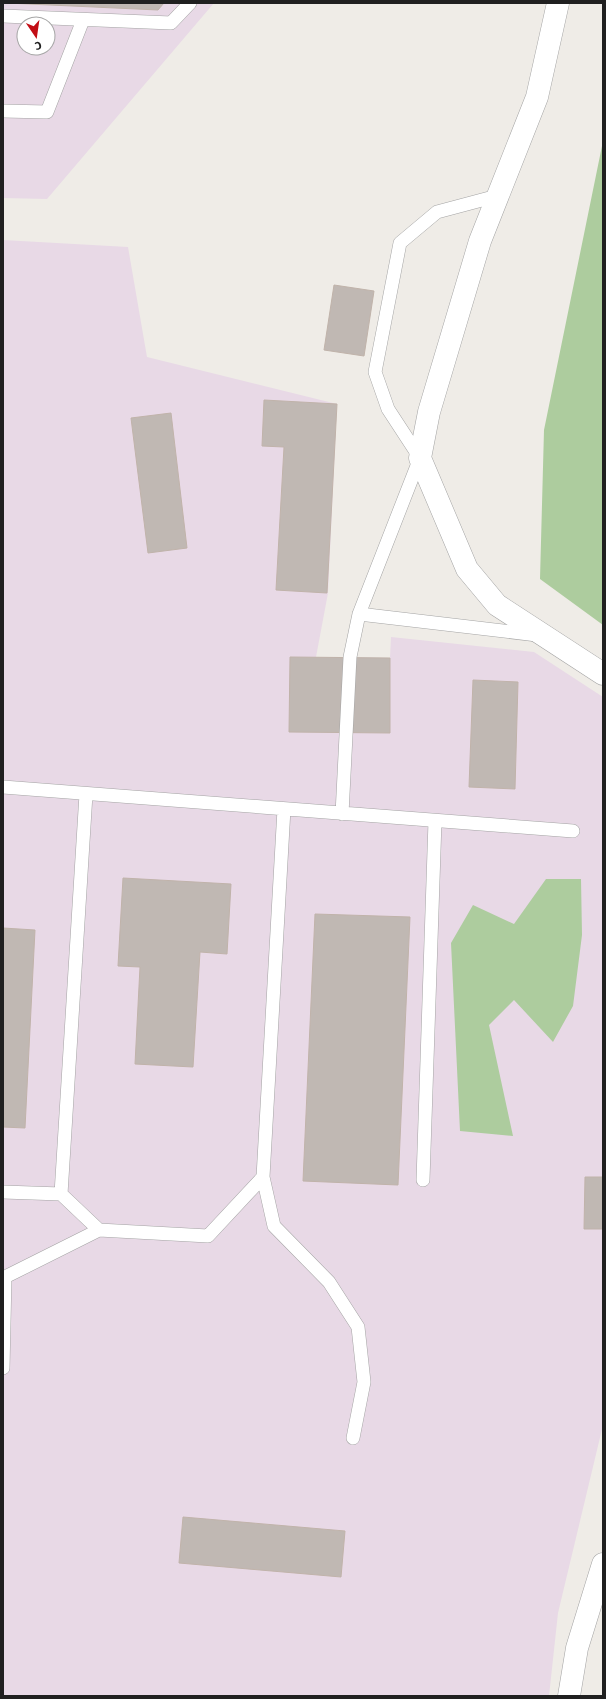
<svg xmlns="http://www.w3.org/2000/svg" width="606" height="1699" viewBox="0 0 606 1699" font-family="'Fira Sans',sans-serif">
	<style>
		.industrial { fill: #e8d9e6; fill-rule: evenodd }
		.forest { fill: #adcc9e }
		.building { fill: #c0b8b3; stroke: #c0b3aa }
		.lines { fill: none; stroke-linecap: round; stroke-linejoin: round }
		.lane-casing { stroke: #a4a4a4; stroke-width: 14 }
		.street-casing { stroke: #a4a4a4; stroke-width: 23 }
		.lane { stroke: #fff; stroke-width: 13 }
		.street { stroke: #fff; stroke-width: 22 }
	</style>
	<rect width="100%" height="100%" fill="#efece7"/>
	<!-- industrial -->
	<path class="industrial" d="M3 3H214L47 199 3 198ZM24 24H48V48H24Z
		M3 240 128 247 147 357 337 404 328 593 316 657 390 658 391 637 534 652 603 697V1425L558 1613 549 1696H3Z"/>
	<!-- forest -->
	<path class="forest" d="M603 141V625L540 579 544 430Z
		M546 879H581L582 935 573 1006 553 1042 514 1000 489 1025 513 1136 460 1131 451 943 473 905 514 924Z"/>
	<!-- building -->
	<path class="building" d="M7 3H164L158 10Z
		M334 285 374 291 364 356 324 350Z
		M264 400 337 404 327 593 276 590 284 447 262 446Z
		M171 413 187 548 148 553 131 418Z
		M290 657 390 658V733L289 732Z
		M473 680 518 682 515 789 469 787Z
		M123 878 231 884 227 954 200 952 193 1067 135 1064 140 967 118 966Z
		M315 914 410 917 398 1185 303 1181Z
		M3 928 35 930 25 1128 3 1127Z
		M585 1177H603V1229H584Z
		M183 1517 345 1531 341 1577 179 1563Z"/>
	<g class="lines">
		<defs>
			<path id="lane" d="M3 16 171 23 190 3
				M3 111 47 112 83 20
				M359 614 537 635
				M3 787 573 831
				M284 809 263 1177 274 1226 329 1282 358 1327 364 1382 353 1438
				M342 814 350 657 359 614 420 458 388 409 375 372 400 243 437 212 497 196
				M423 1180 435 821
				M3 1192 61 1194 99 1230 208 1236 263 1177
				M61 1194 86 794
				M3 1368 5 1277 99 1230"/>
			<path id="street" d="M558 3 537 97 480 241 429 412 420 458 467 569 497 605 603 674
				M569 1696 577 1648 603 1564"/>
		</defs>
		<!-- lane casing -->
		<use href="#lane" class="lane-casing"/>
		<!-- street casing -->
		<use href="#street" class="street-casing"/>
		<!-- lane -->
		<use href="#lane" class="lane"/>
		<!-- street -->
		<use href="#street" class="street"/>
	</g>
	<!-- border -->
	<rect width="606" height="1699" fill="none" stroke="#202020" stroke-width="8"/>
	<!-- north arrow -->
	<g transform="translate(36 36) rotate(167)"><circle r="19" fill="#ffffff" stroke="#a6a6a6"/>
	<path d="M0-3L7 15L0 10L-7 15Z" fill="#c20d15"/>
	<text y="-6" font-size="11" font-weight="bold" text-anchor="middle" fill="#202020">С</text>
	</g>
</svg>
